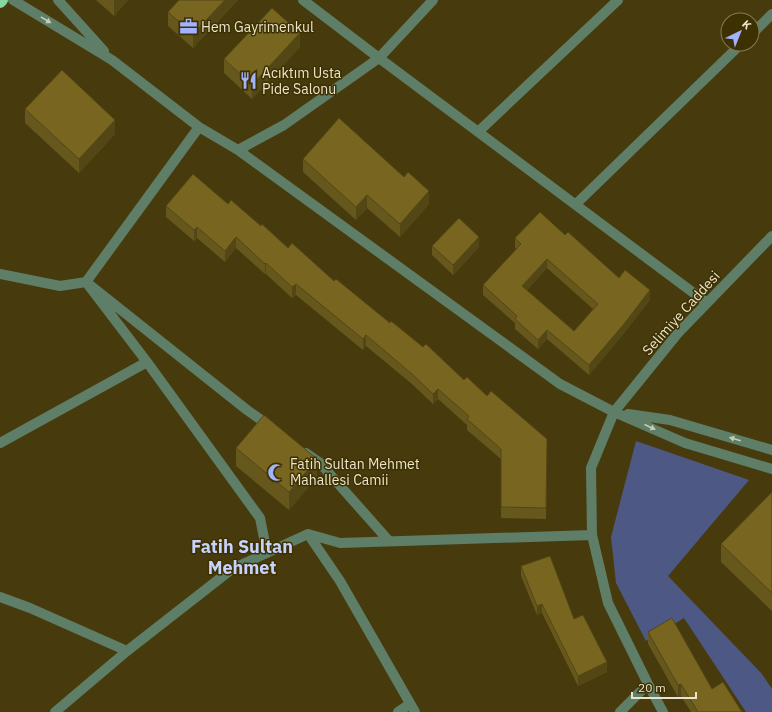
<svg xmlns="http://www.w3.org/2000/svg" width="772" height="712" viewBox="0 0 772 712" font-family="'IBM Plex Sans',sans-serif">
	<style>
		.green { fill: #4e5885 }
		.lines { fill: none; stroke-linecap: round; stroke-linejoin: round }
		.minor { stroke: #5e7e67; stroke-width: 10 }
		.highway { stroke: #85d7a0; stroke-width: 12 }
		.wall { fill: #66571c; fill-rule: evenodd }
		.shaded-wall { fill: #534716 }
		.building { fill: #776520; stroke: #534716; fill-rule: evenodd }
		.oneway { fill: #c8cab4 }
		.labels { text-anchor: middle; stroke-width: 3; stroke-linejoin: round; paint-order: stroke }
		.poi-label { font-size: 14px; fill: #ebe4cd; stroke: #3d3102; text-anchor: start }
		.street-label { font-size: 14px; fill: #ebe4cd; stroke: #3d3102 }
		.district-label { font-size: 18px; font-weight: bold; fill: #c7d2fd; stroke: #3d3102 }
	</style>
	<rect width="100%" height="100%" fill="#473b0e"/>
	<!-- green -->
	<path class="green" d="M636 441 749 480 668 576 762 674 772 689V712H746L684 618 646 641 616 583 611 537Z"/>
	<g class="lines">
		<!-- minor -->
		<path class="minor" d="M13 0 112 60 199 127 238 150 560 384 614 412 685 443 772 469
			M58 0 104 51
			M303 0 379 58 707 303
			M752 34 772 14
			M199 127 86 282 147 362 260 518 267 553
			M478 132 618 0
			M238 150 284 125 379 58 433 0
			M576 204 741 44
			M0 274 60 286 86 282 247 410 271 427
			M628 414 670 420 772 450
			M0 443 147 362
			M306 453 319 462 389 541
			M308 534 340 581 415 712
			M0 597 30 608 127 651
			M55 712 127 651 232 569 308 534 340 543 592 535
			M398 712 410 704
			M620 712 648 684
			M663 712 648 684 608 603 592 535 591 468 614 412 678 333 772 236"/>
		<!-- highway -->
		<path class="highway" d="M0 2 2 0"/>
	</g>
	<!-- wall -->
	<path class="wall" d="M96 0H128L114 16Z
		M238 0 193 48 168 26V12Z
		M300 47 252 99 224 73V59Z
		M25 109 115 134 79 173 25 123Z
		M303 159 429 204 400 237 367 208 356 220 303 172Z
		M228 204 261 226 288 248 390 323 464 380 487 396 547 439 546 519 501 518V459L467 430V425L438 399 433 404 412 384 366 346 363 350 296 295 292 298 266 274H265L236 248 225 262 197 238 194 241 166 217V206Z
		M565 235 619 278 650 300 624 333 589 375 547 339 538 349 515 329V323L483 295V285L517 249 515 248V238ZM547 268 593 309 574 331 527 290Z
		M432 246 479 247 453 275 432 255Z
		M236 448 317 477 289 510 236 466Z
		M772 492V611L721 562V544Z
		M521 566 574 619 607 672 578 686 542 613 537 615 521 576Z
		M648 632 712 689 742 712H691L681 696 678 697 648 644Z"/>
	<!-- shaded-wall -->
	<path class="shaded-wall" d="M114 0H128L114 16Z
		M225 0H238L193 48V34Z
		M300 33V47L252 99V85Z
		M115 120V134L79 173V159Z
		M429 191V204L400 237V224Z
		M367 195V208L356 220V207Z
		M197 227V238L194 241V230Z
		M236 237V248L225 262V251Z
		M479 237V247L453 275V265Z
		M547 259V268L522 295V286Z
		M266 263V274H265V264Z
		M296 284V295L292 298V287Z
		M650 290V300L624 333 589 375V365Z
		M547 330V339L538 349V340Z
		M366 335V346L363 350V339Z
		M438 389V399L433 404V394Z
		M317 459V477L289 510V492Z
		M542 604V613L537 615V606Z
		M607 662V672L578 686V676Z
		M681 684V696L678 697V685Z"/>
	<!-- building -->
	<path class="building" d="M179 0H225L193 34 168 12Z
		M272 8 300 33 252 85 224 59Z
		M62 70 115 120 79 159 25 109Z
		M339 118 404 177 408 172 429 191 400 224 367 195 356 207 303 159Z
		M193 174 228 204 231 200 261 226 262 224 288 248 292 243 334 281 336 279 390 323 391 321 423 347 426 344 464 380 467 377 487 396 491 391 547 439 546 508 501 507V449L467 419 469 416 438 389 433 394 412 374 366 335 363 339 296 284 292 287 266 263 265 264 236 237 225 251 197 227 194 230 166 206Z
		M540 212 565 235 568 232 619 278 625 270 650 290 624 324 589 365 547 330 538 340 515 319 517 316 483 285 521 244 515 238ZM547 259 598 304 574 331 522 286Z
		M459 218 479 237 453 265 432 246Z
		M264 415 317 459 289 492 236 448Z
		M772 492V593L721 544Z
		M550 556 574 619 583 615 607 662 578 676 542 604 537 606 521 566Z
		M672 618 712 689 723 682 742 712H698L681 684 678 685 648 632Z"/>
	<!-- one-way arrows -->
	<defs><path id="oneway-solid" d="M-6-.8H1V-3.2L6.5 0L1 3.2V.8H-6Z"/></defs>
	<g class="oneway">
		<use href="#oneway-solid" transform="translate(46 20) rotate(31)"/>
		<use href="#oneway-solid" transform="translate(650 427) rotate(24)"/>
		<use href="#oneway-solid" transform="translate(735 439) rotate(-164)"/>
	</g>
	<!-- icons -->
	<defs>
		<symbol id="office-bare" viewBox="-9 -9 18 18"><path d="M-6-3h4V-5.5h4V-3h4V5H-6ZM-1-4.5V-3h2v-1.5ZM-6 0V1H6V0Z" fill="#a2b2fd" stroke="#3d3102" stroke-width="2.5" paint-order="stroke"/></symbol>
		<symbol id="restaurant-bare" viewBox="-9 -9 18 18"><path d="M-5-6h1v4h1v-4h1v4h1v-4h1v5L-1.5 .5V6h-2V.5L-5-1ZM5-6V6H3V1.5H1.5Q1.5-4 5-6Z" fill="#a2b2fd" stroke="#3d3102" stroke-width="2.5" paint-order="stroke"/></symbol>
		<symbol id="mosque-bare" viewBox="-9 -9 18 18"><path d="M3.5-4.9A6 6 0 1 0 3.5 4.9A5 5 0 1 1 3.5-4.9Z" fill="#a2b2fd" stroke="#3d3102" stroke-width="2.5" paint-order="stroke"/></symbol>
	</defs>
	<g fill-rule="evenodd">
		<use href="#office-bare" x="176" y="14" width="25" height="25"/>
		<use href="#restaurant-bare" x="236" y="68" width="25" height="25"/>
		<use href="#mosque-bare" x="264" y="460" width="25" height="25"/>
	</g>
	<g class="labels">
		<!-- poi labels -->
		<g class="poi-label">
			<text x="201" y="32">Hem Gayrimenkul</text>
			<text x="262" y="78">Acıktım Usta<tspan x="262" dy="16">Pide Salonu</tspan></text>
			<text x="290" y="469">Fatih Sultan Mehmet<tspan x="290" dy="16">Mahallesi Camii</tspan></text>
		</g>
		<!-- street labels -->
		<g class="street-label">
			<text transform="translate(681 313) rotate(-48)" y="5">Selimiye Caddesi</text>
		</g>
		<!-- district labels -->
		<g class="district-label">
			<text x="242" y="553">Fatih Sultan<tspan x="242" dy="21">Mehmet</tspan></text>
		</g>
	</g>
	<!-- north arrow -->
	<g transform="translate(740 32) rotate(43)"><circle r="19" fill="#3d3102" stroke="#837953"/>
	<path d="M0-3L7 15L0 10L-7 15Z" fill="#a2b2fd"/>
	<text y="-6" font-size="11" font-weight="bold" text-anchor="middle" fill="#ebe4cd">K</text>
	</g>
	<!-- scale -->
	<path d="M632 692v6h64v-6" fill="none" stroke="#ebe4cd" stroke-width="2"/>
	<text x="638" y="692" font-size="12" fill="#ebe4cd" stroke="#3d3102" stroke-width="3" paint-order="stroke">20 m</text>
</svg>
